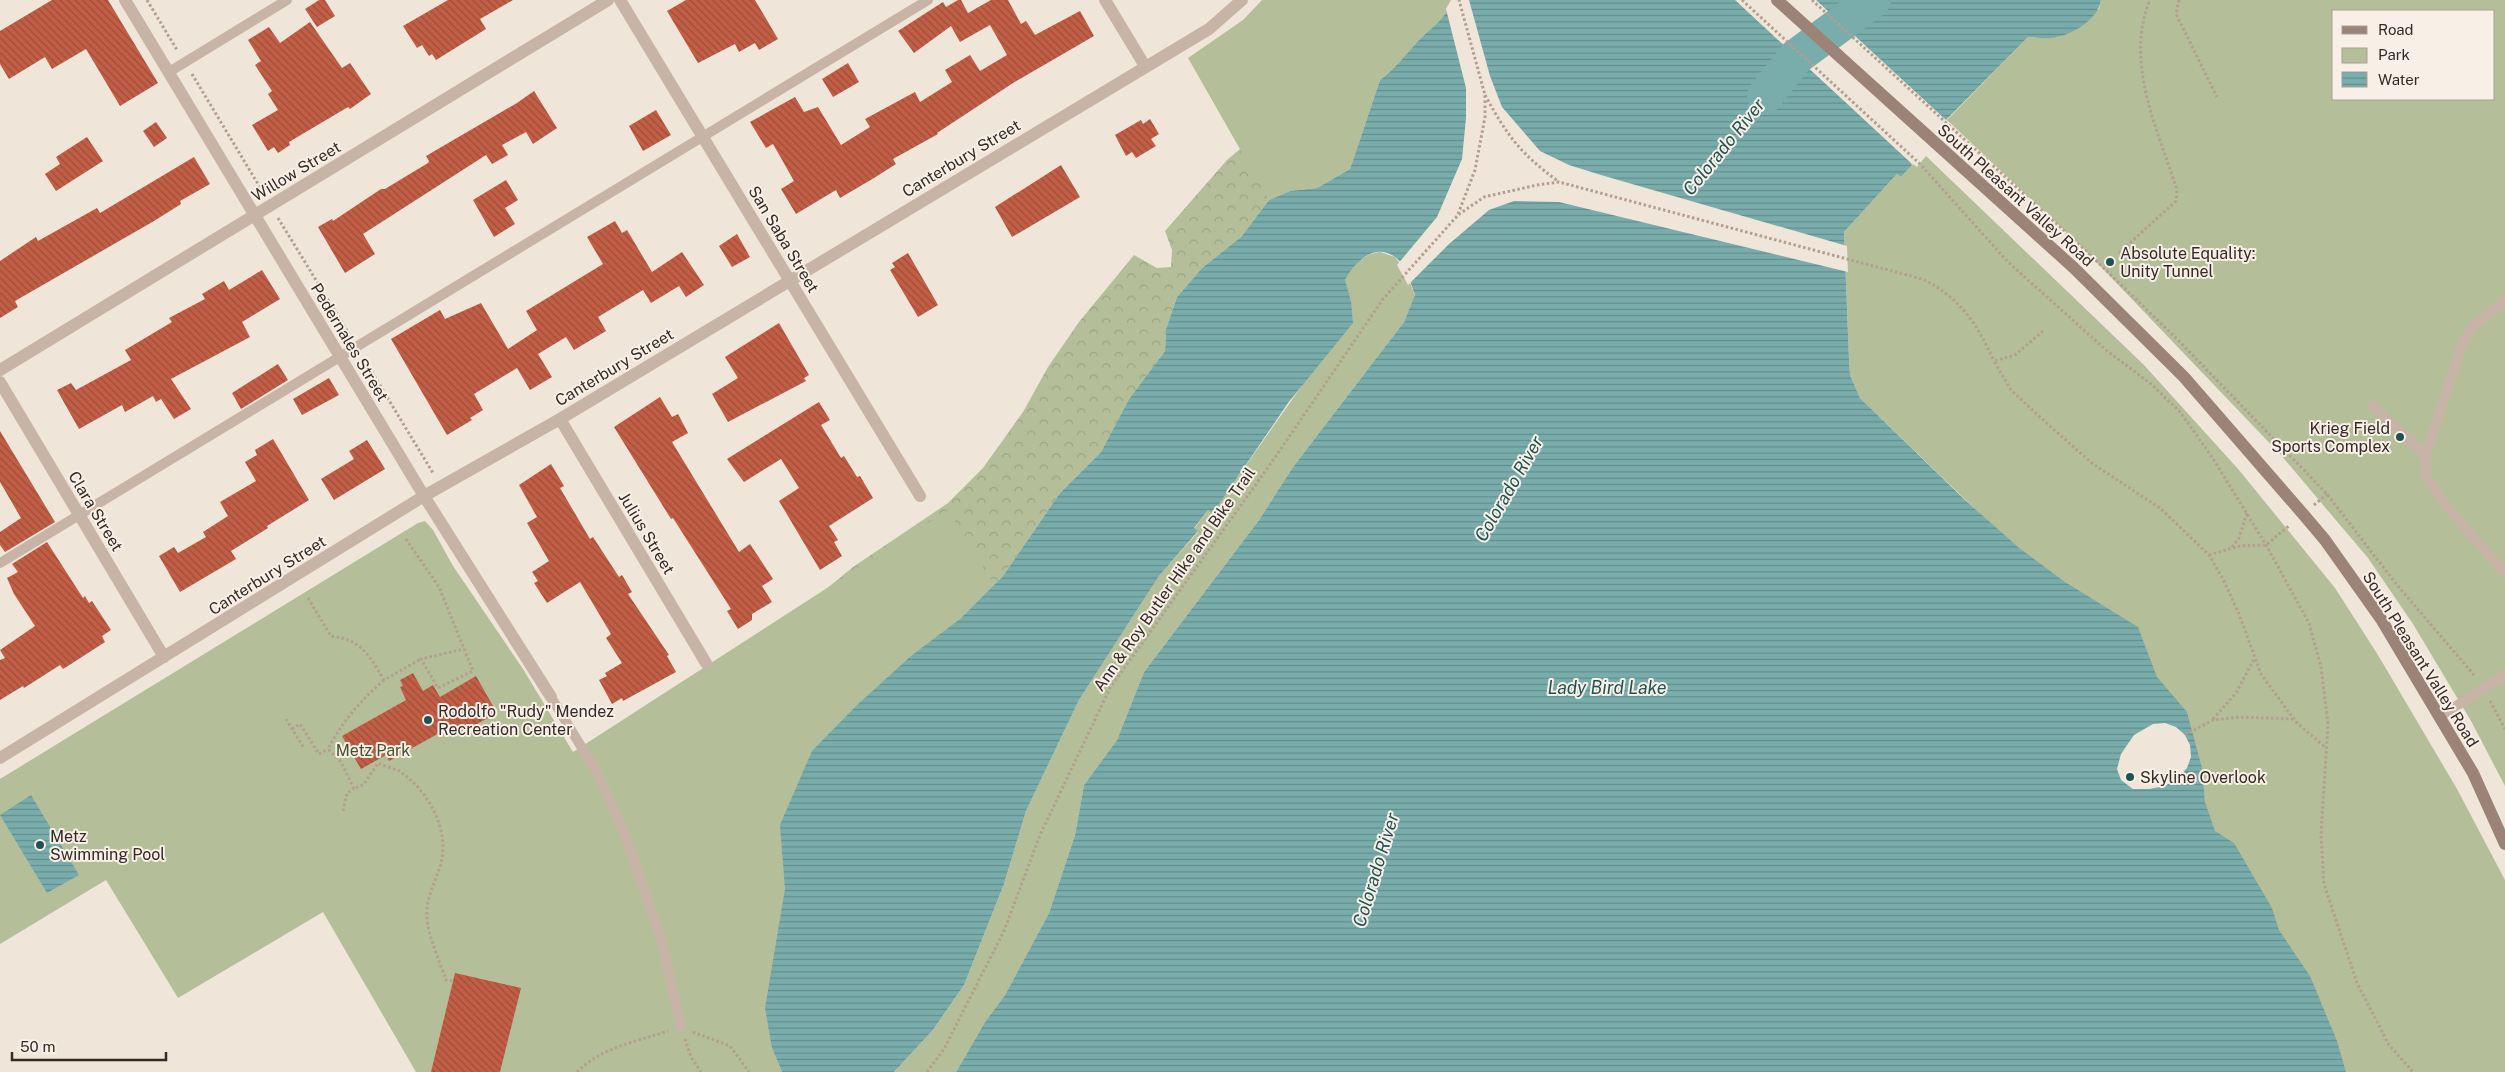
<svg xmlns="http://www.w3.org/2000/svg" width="2505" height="1072" viewBox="0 0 2505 1072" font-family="'Public Sans',sans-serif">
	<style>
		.forest { fill: url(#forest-crowns) }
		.green { fill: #b4bf9a; fill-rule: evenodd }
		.water { fill: url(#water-rules) }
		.pier { fill: #f0e5d9 }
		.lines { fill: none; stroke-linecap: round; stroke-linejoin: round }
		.river { stroke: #79adac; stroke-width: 36 }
		.building { fill: url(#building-back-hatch) }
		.path { stroke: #b49e90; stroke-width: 3; stroke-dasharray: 2.5 2.5; stroke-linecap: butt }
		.service { stroke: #c8b4a6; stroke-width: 10 }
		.minor { stroke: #c8b4a6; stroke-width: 12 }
		.secondary { stroke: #9c8377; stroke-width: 12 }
		.poi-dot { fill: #1e5354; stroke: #f8efe6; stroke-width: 2 }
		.labels { text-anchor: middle; stroke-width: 4; stroke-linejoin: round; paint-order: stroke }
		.street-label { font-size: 16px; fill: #342a27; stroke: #f8efe6 }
		.poi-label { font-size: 16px; fill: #342a27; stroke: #f8efe6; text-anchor: start }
		.park-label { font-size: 16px; fill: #45522b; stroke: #f8efe6 }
		.water-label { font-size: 18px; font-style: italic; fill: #1e5354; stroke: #f8efe6 }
	</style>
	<defs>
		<pattern id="forest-crowns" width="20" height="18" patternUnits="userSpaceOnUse" patternTransform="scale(1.25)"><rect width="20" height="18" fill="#b4bf9a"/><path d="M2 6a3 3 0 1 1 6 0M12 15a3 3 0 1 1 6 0" fill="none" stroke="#9ba485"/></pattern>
		<pattern id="water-rules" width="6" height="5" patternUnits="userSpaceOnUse" patternTransform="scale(1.25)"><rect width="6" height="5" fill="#79adac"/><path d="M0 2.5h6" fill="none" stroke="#648d8c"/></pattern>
		<pattern id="building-back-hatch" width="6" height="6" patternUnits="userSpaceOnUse" patternTransform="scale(1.25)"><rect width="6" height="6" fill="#c25e46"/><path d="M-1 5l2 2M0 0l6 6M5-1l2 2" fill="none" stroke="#9e4e3a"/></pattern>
	</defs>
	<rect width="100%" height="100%" fill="#f0e5d9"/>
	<!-- forest -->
	<path class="forest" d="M1253 138 1269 200 1241 237 1202 268 1177 297 1166 329 1165 351 1129 399 1101 452 1060 493 1003 576 960 619 772 1048 782 1072 674 860 803 608 853 567 948 503 983 468 1023 412 1048 367 1079 322 1134 255 1157 268 1171 267 1172 250 1165 231 1227 160Z"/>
	<!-- green -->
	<path class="green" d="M1262 0H1454C1443 21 1434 25 1418 41 1405 55 1395 69 1380 80L1350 169 1317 188 1290 191 1269 200 1188 58 1243 20Z
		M2101 0H2505V786L2471 721 2413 624 2368 558 2280 454 2083 248 1947 120 2028 37 2051 38 2099 9ZM2334 11H2494V99H2334Z
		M1926 156 2144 365 2239 470 2335 588 2378 655 2457 789 2505 880V1072H2329L2059 590 1860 398 1850 375 1849 359 1844 232 1897 174 1901 177 1913 164 1917 167Z
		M1380 252 1395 257 1406 272 1415 296 1404 322 1293 467 1259 520 1144 672 1117 740 1084 785 1075 835 1049 913 1005 995 985 1022 956 1072H894L933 1030 964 985 1004 884 1026 811 1079 700 1159 576 1198 532 1194 529 1208 510 1213 512 1306 380 1351 301 1344 280C1352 266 1363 254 1380 252Z
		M948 510 994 585 960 619 911 656 856 706 812 751 795 789 780 825 785 889 765 1008 772 1048 782 1072H416L323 912 178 998 106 880 0 944V779L418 523 425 521 433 530 453 566 523 669 573 752Z"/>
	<!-- water -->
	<path class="water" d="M1454 0H1735L1911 163 1912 165 1901 177 1897 174 1844 232 1849 359 1850 375 1860 398 1965 500 2018 547 2065 582 2138 627 2157 677 2187 712 2202 768 2205 802 2215 831 2234 843 2272 908 2279 930 2310 976 2337 1041 2346 1072H956L985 1022 1005 995 1049 913 1075 835 1084 785 1117 740 1144 672 1259 520 1293 467 1404 322 1415 295C1411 284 1406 264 1395 257 1374 242 1354 263 1345 280L1351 301 1353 323 1288 403 1213 513 1208 510 1194 528 1198 531 1159 576 1079 700 1026 811 1004 884 964 985 933 1030 894 1072H782L772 1048 765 1008 785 889 780 825 812 751 856 706 911 656 960 619 1003 576 1060 493 1101 452 1129 399 1165 351 1166 329 1177 297 1202 268 1241 237 1269 200 1290 191 1317 188 1350 169 1380 80C1395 69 1405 55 1418 41 1434 25 1443 21 1454 0Z
		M1816 0H2101C2098 20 2071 36 2051 38 2044 39 2035 37 2028 37L1946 120Z
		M31 795 79 875 47 893 0 815Z"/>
	<!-- pier -->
	<path class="pier" d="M1451 0H1469L1490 76 1502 107 1540 151 1569 165 1601 175 1847 246 1848 272 1559 202 1514 201 1489 210 1449 244 1408 285 1397 265 1437 217 1462 159 1466 118V88L1446 9Z
		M2165 723 2176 727 2185 735 2190 745 2191 757 2187 768 2179 777 2165 786 2149 789H2133L2121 780 2117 769 2121 754 2134 735 2153 724Z"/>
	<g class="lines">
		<!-- river -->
		<path class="river" d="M1765 96 1796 57 1873 0"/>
	</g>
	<!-- building -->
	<path class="building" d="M52 0H108L158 83 120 106 86 49 52 69 45 57 9 79 0 64V31Z
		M319 0H325L335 16 317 27 305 9Z
		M448 0H513L480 19 486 29 436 60 432 54 429 56 422 45 417 48 403 26Z
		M686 0H755L778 39 759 50 755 43 739 52 735 44 698 63 667 11Z
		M958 0H961L968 13 991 0H1008L1021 24 1026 21 1035 35 1080 11 1094 36 1013 83 937 133 938 134 893 159 896 164 874 178 840 198 836 190 796 214 781 189 794 181 773 144 766 148 750 122 795 97 804 112 818 107 841 145 870 127 865 119 915 92 920 102 952 82 945 70 970 55 980 71 1007 55 990 25 960 42 951 26 914 53 898 31 943 2 946 7Z
		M310 22 342 68 350 63 371 94 350 109 348 107 289 142 290 145 278 153 274 147 268 151 252 125 278 110 268 94 272 91 255 65 261 61 248 40 269 27 280 43Z
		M848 63 859 82 833 97 822 79Z
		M534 91 557 128 533 144 526 132 502 145 508 155 492 164 486 155 363 234 375 254 345 273 318 227 332 219 333 221 381 189H385L428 163 429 161 426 156 517 103Z
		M656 110 671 135 643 151 629 126Z
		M1150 119 1159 134 1151 139 1156 146 1136 158 1132 152 1126 156 1115 135 1141 120 1143 124Z
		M156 122 167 138 154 147 143 131Z
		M87 137 103 161 56 191 45 174 60 164 56 157Z
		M194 157 210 184 180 201 181 204 154 221 15 301 18 307 0 318V261L36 237 38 241 97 208 100 213Z
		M1061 165 1080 197 1012 237 995 207Z
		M506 180 518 200 505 208 515 224 494 237 473 200Z
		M615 221 622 233 627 230 652 272 682 252 704 285 686 297 679 286 651 303 643 290 598 317 606 331 574 350 566 337 538 354 552 377 530 390 517 368 474 394 483 410 470 418 472 420 447 435 391 339 440 310 445 319 481 303 508 349 537 330 526 311 603 264 587 237Z
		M737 234 750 257 732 267 719 246Z
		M908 253 938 305 918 317 890 270 895 267 892 263Z
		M262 270 280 299 242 322 250 337 171 379 191 409 174 419 161 399 156 402 153 396 125 412 122 405 79 429 57 390 71 383 76 390 131 360 125 350 172 322 169 318 205 299 202 294 224 281 229 290Z
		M779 323 809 375 804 378 806 381 728 422 712 394 738 378 725 357Z
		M278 364 288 380 241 409 232 393Z
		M329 378 339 395 302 415 293 399Z
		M660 397 672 417 678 414 688 433 672 442 739 552 750 544 773 579 762 586 772 602 752 614V620L738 629 727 611 731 609 673 518 671 519 614 427Z
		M819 402 830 420 821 425 841 458 844 456 857 477 860 476 873 498 829 526 838 540 834 542 842 556 820 570 779 501 799 488 781 459 744 482 727 459Z
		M0 431 55 522 5 552 0 545V532L21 518 0 482Z
		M273 439 309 500 267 526 268 528 231 551 236 559 180 592 159 556 174 547 178 553 206 537 203 532 228 516 220 502 256 481 245 462 257 455 255 450Z
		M367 440 385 469 334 500 321 479 354 459 349 451Z
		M551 464 564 486 560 488 590 539 593 537 619 577 622 575 632 592 628 594 669 655 667 656 676 672 623 701 622 698 612 704 599 680 607 676 605 673 622 663 606 638 611 634 580 582 547 603 534 583 538 581 532 572 549 561 527 523 537 517 519 485Z
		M47 542 83 598 85 596 89 603 92 601 111 630 102 636 105 642 71 664 63 669 60 665 24 688 23 686 0 700V660L5 658 0 650 35 626 14 594 7 578 18 572 12 564Z
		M413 673 423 691 433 685 440 697 476 676 497 713 457 735 452 726 389 761 386 755 361 769 342 736 406 700 400 687 403 686 400 680Z
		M455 973 521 988 500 1072H431Z"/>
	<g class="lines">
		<!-- path -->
		<path class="path" d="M147 0 177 50
			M1742 0 1920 164 2008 262 2106 350 2151 384 2180 412 2212 457 2266 545 2309 623 2321 667 2328 724 2321 834 2324 884 2357 983 2389 1045 2413 1072
			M1812 0 2083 248 2178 340 2327 494 2397 585 2474 675
			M2179 0 2176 14 2217 97
			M192 74 261 189
			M1485 95C1508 137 1520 153 1559 182
			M1458 214 1475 170 1485 117V95L1459 0
			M278 218 349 334
			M2119 253 2176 201 2177 190C2158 130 2124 62 2150 0
			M2043 331 2015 355 1994 361 2011 390 2052 428 2093 464 2160 508 2209 555 2223 579 2239 614 2261 674 2296 722 2326 748
			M364 359 433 473
			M2314 505 2327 494
			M406 539 439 587 473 671 438 688 421 659 464 649
			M2232 547 2239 538 2247 513
			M2209 555 2239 546 2266 545 2290 525
			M308 598 331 636C362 640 369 655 384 680L421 659
			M384 680C361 700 342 722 328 749L341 762 354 789 364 784 378 763C384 766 393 768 399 771 427 789 450 829 441 863 436 882 425 898 427 918 428 936 440 962 446 980L453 981
			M2490 701 2505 729
			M286 719 304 748
			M2213 719 2236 693 2254 659
			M292 729 300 724 319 754 328 749
			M2185 735 2213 720 2240 717 2293 719
			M343 811 347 793 354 789
			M693 1032 730 1046 749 1072
			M685 1039 691 1057 701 1072
			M577 1072C602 1047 635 1042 668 1031
			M927 1072 944 1049 1004 931 1040 835 1110 688 1274 459 1383 299 1458 215 1484 197 1537 185 1559 182 1922 279C1960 297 1977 324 1994 361"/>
		<!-- service -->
		<path class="service" d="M169 72 287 0
			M2505 300 2473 327 2462 344 2426 456V476L2448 508 2505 573
			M2373 406 2426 456
			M0 563 928 0
			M551 697 599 776 624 832 661 938 681 1027
			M2439 717 2505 675"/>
		<!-- minor -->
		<path class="minor" d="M125 0 424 496 551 697
			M620 0 920 496
			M1105 0 1145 66
			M0 370 608 0
			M0 382 164 657
			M560 419 706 663
			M0 758 424 496 560 419 1209 29 1242 0"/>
		<!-- secondary -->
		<path class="secondary" d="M1777 0 2074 268 2184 377 2303 514 2325 540 2381 619 2473 773 2505 844"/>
	</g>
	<!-- markers -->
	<g class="poi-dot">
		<circle cx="2110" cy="262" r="5"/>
		<circle cx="2400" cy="437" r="5"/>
		<circle cx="428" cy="720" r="5"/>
		<circle cx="2130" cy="777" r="5"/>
		<circle cx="40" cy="845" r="5"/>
	</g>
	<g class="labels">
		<!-- street labels -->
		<g class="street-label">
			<text transform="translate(961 158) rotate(-31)" y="6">Canterbury Street</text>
			<text transform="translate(296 171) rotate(-31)" y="6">Willow Street</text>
			<text transform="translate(2016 195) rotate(42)" y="6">South Pleasant Valley Road</text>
			<text transform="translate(784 239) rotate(59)" y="6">San Saba Street</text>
			<text transform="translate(350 342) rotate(59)" y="6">Pedernales Street</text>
			<text transform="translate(614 367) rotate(-31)" y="6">Canterbury Street</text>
			<text transform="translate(96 511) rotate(59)" y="6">Clara Street</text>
			<text transform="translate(647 533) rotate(59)" y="6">Julius Street</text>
			<text transform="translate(267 575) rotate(-32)" y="6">Canterbury Street</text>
			<text transform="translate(1174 579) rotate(-55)" y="6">Ann &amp; Roy Butler Hike and Bike Trail</text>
			<text transform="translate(2421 659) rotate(58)" y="6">South Pleasant Valley Road</text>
		</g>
		<!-- poi labels -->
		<g class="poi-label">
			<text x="2120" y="259">Absolute Equality:<tspan x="2120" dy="18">Unity Tunnel</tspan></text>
			<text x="2390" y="434" text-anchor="end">Krieg Field<tspan x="2390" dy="18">Sports Complex</tspan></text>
			<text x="438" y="717">Rodolfo "Rudy" Mendez<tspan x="438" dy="18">Recreation Center</tspan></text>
			<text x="2140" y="783">Skyline Overlook</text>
			<text x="50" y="842">Metz<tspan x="50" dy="18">Swimming Pool</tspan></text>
		</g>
		<!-- park labels -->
		<g class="park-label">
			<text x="373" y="756">Metz Park</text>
		</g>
		<!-- water labels -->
		<g class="water-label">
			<text transform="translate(1724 147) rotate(-51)" y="6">Colorado River</text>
			<text transform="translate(1509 489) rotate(-60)" y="6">Colorado River</text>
			<text x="1607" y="694">Lady Bird Lake</text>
			<text transform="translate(1376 870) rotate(-73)" y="6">Colorado River</text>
		</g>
	</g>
	<!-- legend -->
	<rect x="2332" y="10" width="162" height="90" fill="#f8efe6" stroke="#aaa09a"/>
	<rect x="2342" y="26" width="25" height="8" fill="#9c8377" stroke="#aaa09a"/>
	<text x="2378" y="35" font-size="15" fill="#342a27">Road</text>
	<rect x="2342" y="48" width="25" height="15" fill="#b4bf9a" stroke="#aaa09a"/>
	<text x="2378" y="60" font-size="15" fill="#342a27">Park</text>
	<rect x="2342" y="72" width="25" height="15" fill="url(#water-rules)" stroke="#aaa09a"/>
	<text x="2378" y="85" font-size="15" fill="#342a27">Water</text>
	<!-- scale -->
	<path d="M12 1052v8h154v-8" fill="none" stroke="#342a27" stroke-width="2.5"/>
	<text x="20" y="1052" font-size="15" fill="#342a27" stroke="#f8efe6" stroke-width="4" paint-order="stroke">50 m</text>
</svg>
